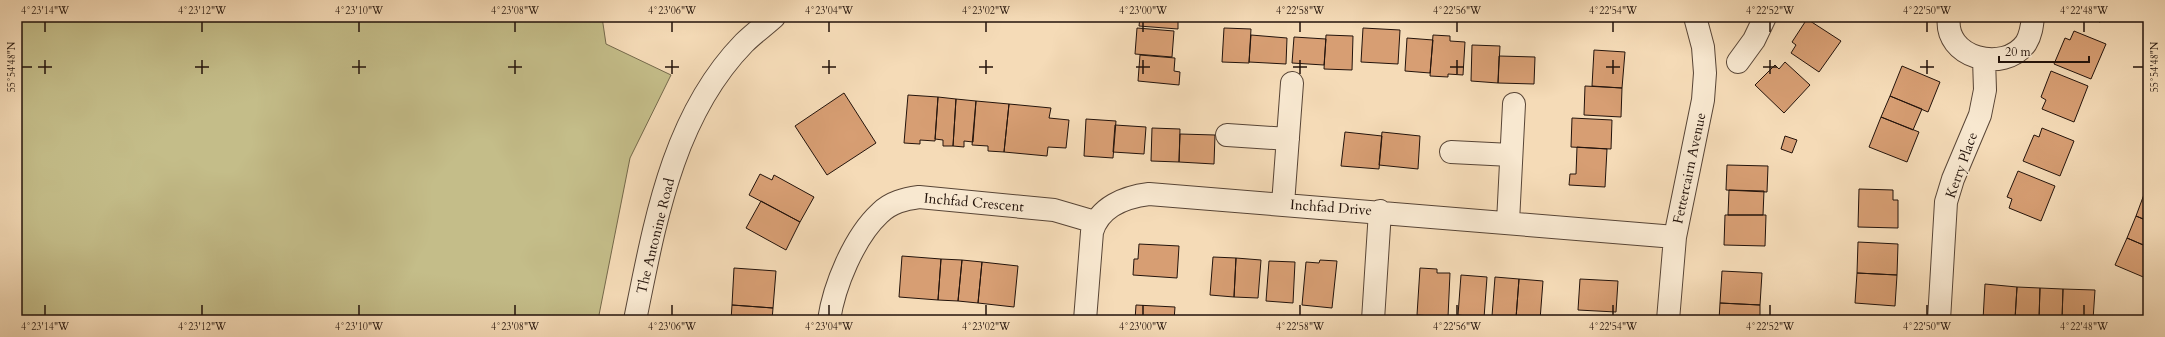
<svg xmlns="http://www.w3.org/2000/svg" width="2165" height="337" viewBox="0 0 2165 337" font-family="Cardo,serif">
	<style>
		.green { fill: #c4bd89; stroke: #74684a }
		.building { fill: #d79e73; stroke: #23130b }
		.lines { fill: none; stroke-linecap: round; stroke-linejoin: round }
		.minor-casing { stroke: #584536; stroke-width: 24 }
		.minor { stroke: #f8e8d0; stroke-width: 22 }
		.ticks { fill: none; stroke: #23130b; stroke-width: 1.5 }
		.labels { text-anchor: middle; stroke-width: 3.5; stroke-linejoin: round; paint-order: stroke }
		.street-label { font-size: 14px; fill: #23130b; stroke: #f8e8d0 }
		.neatline { fill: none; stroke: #23130b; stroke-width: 1.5 }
		.ticks-label { font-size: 10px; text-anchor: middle; fill: #23130b }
	</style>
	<rect width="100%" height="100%" fill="#f5dbb7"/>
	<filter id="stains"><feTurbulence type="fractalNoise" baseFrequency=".005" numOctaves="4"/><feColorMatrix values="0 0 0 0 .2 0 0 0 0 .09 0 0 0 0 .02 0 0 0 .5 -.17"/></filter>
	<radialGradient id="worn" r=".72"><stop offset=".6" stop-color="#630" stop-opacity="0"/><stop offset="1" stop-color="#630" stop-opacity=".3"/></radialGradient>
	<!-- green -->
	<path class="green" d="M17 17H602L606 44 671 75 630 158 598 320H17Z"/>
	<!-- building -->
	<path class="building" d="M1140 17H1178V29L1139 26Z
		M2097 17H2117L2099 22Z
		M1807 19 1841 41 1819 72 1791 53 1796 45 1792 42Z
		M1137 28 1174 31 1172 57 1135 54Z
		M1224 28 1251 29 1249 63 1222 62Z
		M1363 28 1400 30 1398 64 1361 62Z
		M2074 31 2106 44 2091 79 2054 64 2065 38 2070 40Z
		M1251 35 1287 38 1286 64 1249 62Z
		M1326 35 1353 36 1352 70 1324 69Z
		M1433 35 1450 36V41L1465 42 1463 75 1448 74V77L1430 76Z
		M1294 37 1326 39 1324 65 1292 63Z
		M1407 38 1433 40 1430 73 1405 71Z
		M1472 45 1500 46 1498 83 1471 81Z
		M1594 50 1625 52 1622 88 1592 86Z
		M1140 55 1175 58 1174 71 1180 72 1179 85 1138 81Z
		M1499 56 1535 57 1534 84 1498 83Z
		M1785 62 1810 85 1784 113 1755 85 1775 65 1779 69Z
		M1902 66 1940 82 1928 112 1890 96Z
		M2051 71 2088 86 2074 122 2042 109 2046 100 2041 97Z
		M1585 86 1622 88 1621 117 1584 115Z
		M844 93 876 143 827 175 795 126Z
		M908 95 938 97 935 141 920 140V144L904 143Z
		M1890 96 1922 109 1913 130 1881 117Z
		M938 97 956 99 953 146H943V140L935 139Z
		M956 99 976 101 973 142 964 141V147L953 146Z
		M976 101 1009 104 1004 152 988 151V146L972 145Z
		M1009 104 1051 108 1049 118 1069 120 1066 148 1048 147 1047 156 1004 152Z
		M1881 117 1919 132 1907 162 1869 147Z
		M1572 118 1612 120 1611 149 1571 147Z
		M1086 119 1116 121 1113 158 1084 156Z
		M1115 125 1146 127 1144 154 1113 152Z
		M1152 128 1180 129 1179 162 1151 161Z
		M2042 128 2074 141 2060 176 2023 161 2034 135 2039 137Z
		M1345 132 1382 136 1379 169 1341 166Z
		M1382 132 1420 136 1418 169 1379 165Z
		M1180 134 1215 135 1214 164 1179 162Z
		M1785 136 1797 140 1792 153 1781 149Z
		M1577 147 1607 149 1605 187 1569 185 1570 174H1576Z
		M1727 165 1768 166 1767 192 1726 190Z
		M2018 171 2055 186 2041 221 2009 208 2012 199 2007 197Z
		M760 174 772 180 774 175 814 197 800 222 749 195Z
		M1859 189 1893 190V200H1898V228L1858 227Z
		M2146 189 2148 190V221L2136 216Z
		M1729 190 1764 191 1763 215H1728Z
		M761 201 800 222 786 250 746 228Z
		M1725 215H1766L1765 246 1724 245Z
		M2136 216 2148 221V247L2127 238Z
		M2127 238 2148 247V279L2115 265Z
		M1858 242 1898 244 1897 275 1857 273Z
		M1139 244 1179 246 1177 278 1133 275 1134 259H1138Z
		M902 256 941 259 938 300 899 297Z
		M1213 257 1236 258 1234 297 1210 295Z
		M1236 258 1261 260 1258 298 1234 297Z
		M941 259 962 260 958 301 938 300Z
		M962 260 982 262 978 303 958 301Z
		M1320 260 1337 261 1332 308 1302 305 1306 262 1319 263Z
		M1269 261 1295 262 1293 303 1266 301Z
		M982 262 1018 266 1014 307 978 303Z
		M734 268 776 271 773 308 732 305Z
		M1420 268 1437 269V273H1450L1448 317 1417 315Z
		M1722 271 1762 273 1760 305 1720 303Z
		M1857 273 1897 275 1895 306 1855 303Z
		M1461 275 1487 277 1484 318 1458 315Z
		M1495 277 1519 279 1516 318 1492 316Z
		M1519 279 1543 281 1540 320 1516 318Z
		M1580 279 1618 281 1616 312 1578 310Z
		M1985 284 2017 287 2015 320H1983Z
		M2017 287 2040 288 2039 319 2015 318Z
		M2040 288 2063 289 2062 320 2039 319Z
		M2063 289 2095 290 2093 320H2062Z
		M1720 303 1760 305V320H1719Z
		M732 305 773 308 772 320H731Z
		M1136 305 1175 307 1174 320H1135Z"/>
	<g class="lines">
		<defs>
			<path id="minor" d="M1949 17C1943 58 2004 74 2026 43 2031 35 2032 26 2033 17
				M1738 62 1754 40 1765 17
				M1227 135 1288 139
				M1451 152 1511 155
				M1283 204 1292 83
				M1508 222 1514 104
				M635 320C655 223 672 117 744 43 753 34 764 26 774 17
				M829 320C834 286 854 237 880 213 891 202 905 199 919 197L1054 210 1095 222
				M1085 320 1092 232C1099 207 1125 197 1149 194L1675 237
				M1373 320 1380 211
				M1668 320 1675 237 1703 100 1705 73 1703 47 1695 17
				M1939 320 1946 202 1953 179 1980 115 1985 90 1984 59"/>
		</defs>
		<!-- minor casing -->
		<use href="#minor" class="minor-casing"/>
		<!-- minor -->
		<use href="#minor" class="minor"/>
	</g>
	<!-- ticks -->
	<path class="ticks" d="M45 22V32M202 22V32M359 22V32M515 22V32M672 22V32M829 22V32M986 22V32M1143 22V32M1300 22V32M1457 22V32M1613 22V32M1770 22V32M1927 22V32M2084 22V32M45 60V74M202 60V74M359 60V74M515 60V74M672 60V74M829 60V74M986 60V74M1143 60V74M1300 60V74M1457 60V74M1613 60V74M1770 60V74M1927 60V74M22 67H32M38 67H52M195 67H209M352 67H366M508 67H522M665 67H679M822 67H836M979 67H993M1136 67H1150M1293 67H1307M1450 67H1464M1606 67H1620M1763 67H1777M1920 67H1934M2133 67H2143M45 305V315M202 305V315M359 305V315M515 305V315M672 305V315M829 305V315M986 305V315M1143 305V315M1300 305V315M1457 305V315M1613 305V315M1770 305V315M1927 305V315M2084 305V315"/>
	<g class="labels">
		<!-- street labels -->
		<g class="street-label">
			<text transform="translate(1961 165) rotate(-70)" y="5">Kerry Place</text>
			<text transform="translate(1689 168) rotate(-78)" y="5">Fettercairn Avenue</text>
			<text transform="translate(974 202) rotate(5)" y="5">Inchfad Crescent</text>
			<text transform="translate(1331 207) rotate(4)" y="5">Inchfad Drive</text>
			<text transform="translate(655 236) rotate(-76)" y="5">The Antonine Road</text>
		</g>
	</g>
	<!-- margin -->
	<rect width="2165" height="337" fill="none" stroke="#f5dbb7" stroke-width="44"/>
	<!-- scale -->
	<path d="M1999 56v6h90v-6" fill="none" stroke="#23130b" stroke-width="2"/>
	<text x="2005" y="56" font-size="12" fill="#23130b" stroke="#f8e8d0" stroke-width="3" paint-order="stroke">20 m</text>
	<rect x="22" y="22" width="2121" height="293" class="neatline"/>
	<g class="ticks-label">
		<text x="45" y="14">4°23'14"W</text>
		<text x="202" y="14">4°23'12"W</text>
		<text x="359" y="14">4°23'10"W</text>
		<text x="515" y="14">4°23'08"W</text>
		<text x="672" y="14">4°23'06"W</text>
		<text x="829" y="14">4°23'04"W</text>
		<text x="986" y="14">4°23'02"W</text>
		<text x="1143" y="14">4°23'00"W</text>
		<text x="1300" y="14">4°22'58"W</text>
		<text x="1457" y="14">4°22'56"W</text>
		<text x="1613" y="14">4°22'54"W</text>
		<text x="1770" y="14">4°22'52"W</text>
		<text x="1927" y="14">4°22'50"W</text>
		<text x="2084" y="14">4°22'48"W</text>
		<text transform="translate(11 67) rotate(-90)" y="4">55°54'48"N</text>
		<text transform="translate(2154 67) rotate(-90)" y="4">55°54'48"N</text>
		<text x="45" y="330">4°23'14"W</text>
		<text x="202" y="330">4°23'12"W</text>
		<text x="359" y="330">4°23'10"W</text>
		<text x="515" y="330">4°23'08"W</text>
		<text x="672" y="330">4°23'06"W</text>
		<text x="829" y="330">4°23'04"W</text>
		<text x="986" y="330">4°23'02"W</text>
		<text x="1143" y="330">4°23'00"W</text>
		<text x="1300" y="330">4°22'58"W</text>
		<text x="1457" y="330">4°22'56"W</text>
		<text x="1613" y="330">4°22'54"W</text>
		<text x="1770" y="330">4°22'52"W</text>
		<text x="1927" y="330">4°22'50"W</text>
		<text x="2084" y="330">4°22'48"W</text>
	</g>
	<rect width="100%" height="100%" filter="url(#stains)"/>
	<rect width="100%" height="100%" fill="url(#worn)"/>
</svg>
